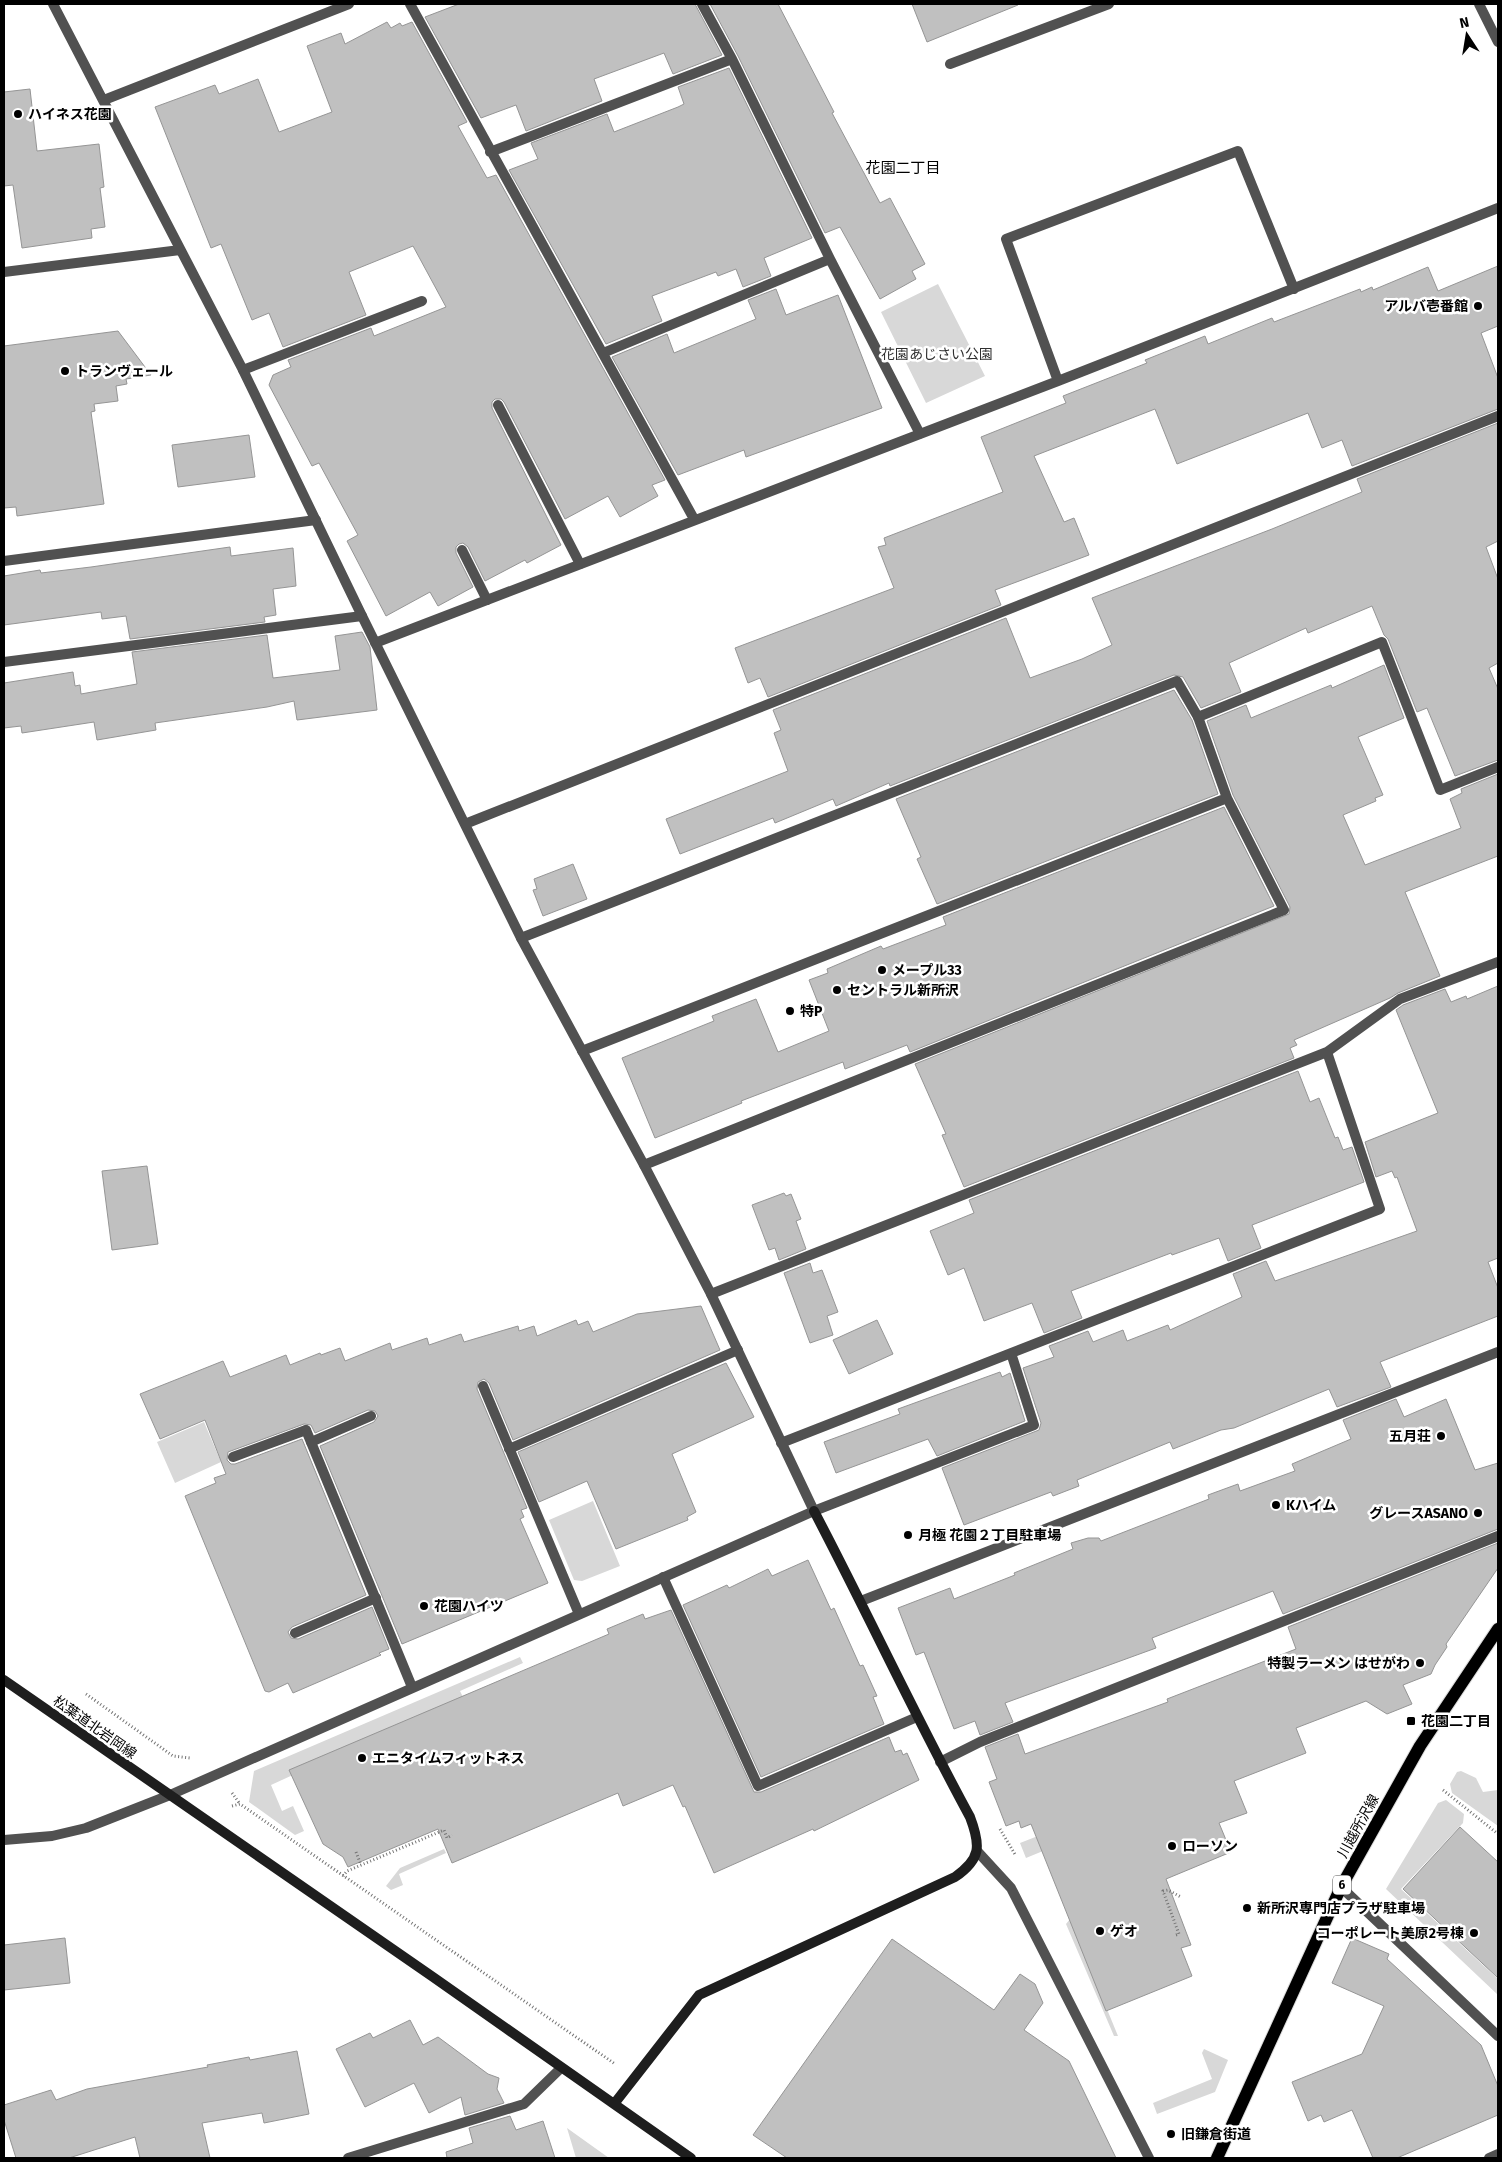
<svg xmlns="http://www.w3.org/2000/svg" width="1502" height="2162" viewBox="0 0 1502 2162" font-family="'Fira Sans','Noto Sans JP',sans-serif">
	<style>
		.green { fill: #d8d8d8 }
		.building { fill: #c0c0c0; stroke: #959595 }
		.lines { fill: none; stroke-linecap: round; stroke-linejoin: round }
		.primary-casing { stroke: #dbdbdb; stroke-width: 14 }
		.path { stroke: #737373; stroke-width: 3; stroke-dasharray: 1 2.5; stroke-linecap: butt }
		.lane { stroke: #515151; stroke-width: 10 }
		.street { stroke: #515151; stroke-width: 10 }
		.secondary { stroke: #1e1e1e; stroke-width: 10 }
		.primary { stroke: #000; stroke-width: 12 }
		.poi-dot { fill: #000; stroke: #fff; stroke-width: 2 }
		.labels { text-anchor: middle; stroke-width: 5; stroke-linejoin: round; paint-order: stroke }
		.shield { fill: #fff; stroke: #4c4c4c; stroke-width: 1 }
		.shield-label { font-size: 12px; font-weight: bold; fill: #000 }
		.poi-label { font-size: 14px; font-weight: bold; fill: #000; stroke: #fff; text-anchor: start }
		.park-label { font-size: 14px; fill: #2f2f2f; stroke: #fff }
		.street-label { font-size: 14px; fill: #000; stroke: #fff }
		.neighbourhood-label { font-size: 15px; fill: #000; stroke: #fff }
	</style>
	<rect width="100%" height="100%" fill="#fff"/>
	<!-- green -->
	<path class="green" d="M938 284 985 376 926 403 881 312Z
		M204 1422 221 1462 175 1483 157 1442Z
		M593 1501 620 1566 582 1581 574 1580 549 1520Z
		M520 1657 523 1663 460 1691 463 1697 271 1785 282 1811 293 1806 304 1831 295 1835 249 1802 254 1771Z
		M1461 1771 1476 1778 1483 1792 1498 1790V1826L1452 1793 1450 1784 1457 1772Z
		M1140 1796 1043 1851 1026 1858 1020 1843Z
		M1446 1800 1464 1814 1463 1823 1401 1889 1498 1979V1995L1386 1889 1438 1803Z
		M444 1849 446 1853 399 1874 403 1885 391 1890 386 1886 400 1868Z
		M1070 1919 1118 2036H1114L1066 1924Z
		M1204 2049 1228 2060 1215 2092 1157 2114 1153 2103 1212 2079 1202 2053Z
		M567 2128 609 2158H576Z"/>
	<!-- building -->
	<path class="building" d="M459 4H695L722 55 673 74 664 53 594 79 602 101 526 131 516 105 481 118 425 17Z
		M710 4H778L834 112 832 113 880 203 890 198 925 264 912 271 916 279 880 299 840 227 825 233 738 56Z
		M912 4H1018V5L927 42Z
		M387 22 391 28 400 23 402 26 412 22 467 122 458 126 487 178 496 175 665 480 652 485 658 496 620 517 608 496 565 519 504 402 501 399H495L492 402V408L561 545 527 563 525 560 485 581 468 547 463 543 459 544 456 547V553L473 587 438 606 430 592 386 616 347 541 358 535 319 463 312 466 269 385 273 375 291 367 288 360 371 328 374 336 446 307 413 246 349 272 366 315 283 347 269 313 252 320 221 244 211 248 155 107 215 85 219 94 258 79 279 132 332 112 307 46 341 33 345 44Z
		M729 68 812 238 764 258 771 276 743 287 736 269 718 276 716 272 652 296 662 321 606 344 509 170 538 159 531 143 607 114 614 132 678 107 684 104 678 87Z
		M30 89 37 151 99 144 104 187 100 188 105 227 91 229 92 238 22 248 13 185 4 186V92Z
		M1498 266V326L1481 333 1498 378V409L1352 466 1342 440 1322 448 1308 413 1177 464 1155 409 1034 456 1064 522 1074 518 1089 555 995 590 1001 605 768 697 760 678 748 683 735 648 894 588 878 547 886 545 884 538 1003 492 981 437 1066 403 1063 396 1147 363 1145 360 1205 336 1208 344 1272 318 1274 322 1360 289 1361 292 1372 287 1373 290 1428 267 1438 291Z
		M776 289 786 315 838 295 882 408 746 457 744 450 678 475 612 357 667 334 674 353 756 319 748 300Z
		M118 331 151 375 126 379 127 384 116 386 118 401 94 404 95 411 91 412 104 504 17 516 16 507 4 508V346Z
		M1498 423V541L1486 547 1498 579V663L1489 668 1498 689V760L1455 776 1427 708 1417 712 1388 639 1384 635 1372 606 1308 633 1306 628 1229 663 1241 692 1201 708 1183 677 1174 675 890 786 889 783 836 806 833 799 775 823 773 818 680 854 666 819 788 771 774 733 781 730 773 710 1006 618 1030 678 1082 659 1112 645 1092 598 1272 529 1362 492 1357 479Z
		M249 435 255 477 178 487 172 445Z
		M230 547 231 556 293 548 296 586 273 589 276 615 264 617 265 622 130 639 126 616 102 619 101 612 4 625V576L40 570 41 573 91 567Z
		M362 632 370 647 377 710 297 720 294 701 267 707 155 723 156 730 97 740 94 722 22 733 21 726 4 728V683L73 672 75 686 80 685 81 694 137 684 132 652 267 635 273 678 340 670 335 636Z
		M1384 665 1404 718 1358 737 1383 795 1375 798 1376 801 1343 815 1365 865 1461 828 1450 799 1462 793 1461 789 1498 774V856L1405 892 1440 976 1398 993 1390 998 1294 1040 1297 1045 1290 1048 1294 1058 964 1187 942 1135 946 1134 915 1064 1289 914 1290 907 1233 795 1207 721 1246 705 1251 718 1331 685 1332 688Z
		M1174 690 1192 720 1218 794 937 904 917 859 921 857 896 799Z
		M1224 807 1274 906 910 1052 907 1045 845 1069 843 1062 741 1101 742 1103 655 1138 622 1058 714 1021 712 1016 756 999 778 1052 829 1031 809 980 828 973 827 969 881 946 883 949 946 925 943 917Z
		M573 864 587 899 543 916 533 890 537 889 534 879Z
		M1498 986V1258L1488 1262 1498 1288V1316L1380 1362 1391 1387 1337 1407 1329 1389 1234 1428 1221 1430 1173 1449 1170 1442 1077 1480 1079 1486 1053 1496 1051 1492 964 1525 942 1468 1039 1430 1041 1423 1023 1368 1054 1357 1049 1346 1088 1331 1093 1342 1123 1330 1127 1341 1168 1325 1170 1330 1242 1297 1233 1274 1266 1261 1275 1281 1417 1231 1397 1177 1395 1178 1392 1171 1376 1177 1365 1142 1438 1113 1396 1010 1403 1005 1445 989 1451 1002 1466 996 1467 999Z
		M1298 1071 1310 1102 1319 1098 1335 1138 1338 1137 1343 1150 1352 1147 1364 1182 1252 1225 1261 1248 1228 1261 1219 1238 1172 1255 1171 1253 1071 1291 1082 1318 1044 1333 1032 1303 984 1321 964 1268 948 1275 930 1231 974 1213 969 1200Z
		M147 1166 158 1244 112 1250 102 1171Z
		M784 1193 786 1196 791 1194 801 1219 796 1221 806 1249 779 1260 775 1248 769 1250 752 1205Z
		M810 1263 813 1273 822 1270 838 1312 827 1316 833 1335 810 1343 784 1273Z
		M701 1306 720 1350 513 1440 489 1383 484 1379 478 1382 477 1389 527 1508 521 1510 524 1517 520 1519 548 1583 402 1644 320 1446 374 1422 378 1416 375 1411 368 1410 315 1433 311 1425 304 1424 228 1452 227 1460 231 1464H235L302 1439 366 1595 292 1627 288 1632 291 1638 298 1639 372 1607 389 1649 379 1653 381 1655 293 1693 288 1683 269 1692 265 1691 185 1496 216 1483 214 1478 226 1474 205 1420 160 1439 140 1394 223 1361 230 1377 286 1355 290 1365 320 1353 321 1355 340 1348 345 1361 390 1343 392 1350 427 1338 429 1345 461 1334 464 1342 518 1326 519 1331 534 1326 537 1336 576 1320 578 1325 588 1321 593 1332 637 1314Z
		M877 1320 893 1354 849 1374 833 1340Z
		M726 1363 754 1417 672 1454 696 1512 687 1517 688 1520 616 1549 587 1481 539 1502 518 1452Z
		M1000 1372 1002 1377 1010 1373 1025 1421 937 1456 928 1439 836 1473 824 1442 900 1414 898 1409Z
		M1396 1399 1404 1417 1446 1399 1475 1470 1498 1463V1529L1283 1614 1273 1591 1152 1638 1156 1648 1005 1703 1013 1722 980 1735 975 1721 954 1729 924 1652 916 1655 898 1608 950 1588 954 1599 1015 1575 1014 1573 1073 1549 1071 1543 1088 1538H1099L1101 1541 1209 1499 1208 1495 1238 1484 1240 1491 1295 1471 1292 1464 1351 1439 1343 1420Z
		M1498 1543V1568L1446 1644 1447 1647 1435 1665 1431 1674 1403 1685 1412 1704 1387 1714 1366 1701 1296 1728 1306 1753 1234 1781 1247 1813 1219 1823 1231 1852 1166 1879 1191 1945 1181 1948 1192 1976 1106 2011 1031 1824 1021 1828 1019 1821 1006 1826 989 1782 997 1779 985 1747 1018 1734 1025 1754 1168 1702 1167 1699 1296 1649 1288 1627Z
		M808 1560 831 1610 834 1608 860 1666 863 1665 877 1696 873 1697 884 1724 761 1777 683 1605 727 1585 729 1588 768 1569 772 1576Z
		M671 1610 754 1792H761L889 1737 895 1752 901 1750 903 1755 907 1753 919 1780 814 1831 813 1829 714 1873 685 1806 683 1807 673 1785 623 1806 618 1793 452 1863 438 1829 348 1867 343 1857 323 1844 289 1770 609 1634 607 1629 643 1614 645 1619Z
		M1460 1827 1498 1862V1978L1403 1889Z
		M65 1938 70 1983 4 1990V1945Z
		M1352 1938 1389 1954 1387 1959 1481 2045 1498 2086V2115L1397 2158H1373L1352 2110 1324 2122 1321 2115 1308 2121 1292 2082 1362 2054 1384 2006 1332 1983Z
		M892 1939 994 2010 1020 1974 1035 1984 1043 2003 1024 2030 1069 2061 1116 2158H787L753 2135Z
		M410 2020 423 2045 438 2037 488 2074 499 2078 497 2089 504 2103 465 2115 461 2097 429 2113 414 2083 365 2107 336 2049 370 2033 373 2038Z
		M297 2051 309 2114 264 2123 262 2113 202 2123 210 2158H140L135 2137 69 2158H16L4 2120V2105L51 2090 56 2100 87 2089 208 2067 207 2065 249 2057 250 2060Z
		M510 2116 516 2130 543 2121 555 2158H447L446 2152 473 2143 469 2128Z"/>
	<g class="lines">
		<defs>
			<path id="primary" d="M1217 2158 1341 1887 1420 1746 1498 1629"/>
		</defs>
		<!-- primary casing -->
		<use href="#primary" class="primary-casing"/>
		<!-- path -->
		<path class="path" d="M86 1694 173 1756 190 1758
			M1443 1790 1498 1834
			M232 1793 240 1804
			M232 1806 240 1804 615 2064
			M1000 1829 1016 1856
			M356 1852 361 1865
			M343 1876 347 1871 444 1830 447 1838 452 1835
			M1176 1935 1179 1934 1163 1891 1168 1890 1181 1897"/>
		<!-- lane -->
		<path class="lane" d="M243 370 422 301
			M498 405 580 564
			M462 550 487 600
			M4 561 316 520
			M4 662 362 616
			M521 938 1177 681 1198 717 1227 798 1284 910 644 1165
			M582 1051 1227 798
			M711 1294 1327 1052 1400 999 1498 962
			M483 1386 579 1614
			M311 1442 371 1416
			M781 1443 1380 1209 1327 1052
			M509 1449 738 1350
			M233 1457 306 1430
			M814 1511 1034 1425 1011 1353
			M663 1577 758 1786 917 1717
			M295 1633 376 1598
			M940 1762 980 1742 1498 1536
			M1489 2158 1498 2154"/>
		<!-- street -->
		<path class="street" d="M410 4 694 519
			M702 4 732 59 830 259 920 434
			M1479 4 1498 42
			M950 64 1109 4
			M104 100 349 4
			M490 152 732 59
			M4 272 180 250
			M603 353 830 259
			M1058 381 1006 239 1238 151 1294 289
			M375 643 1058 381 1498 208
			M1198 717 1382 642 1440 790 1498 767
			M465 824 1498 416
			M306 1430 412 1687
			M861 1601 1498 1352
			M4 1840 52 1836 86 1828 170 1795 814 1511 711 1294 644 1165 521 938 362 616 243 370 53 4
			M977 1851 1011 1888 1149 2158
			M1341 1887 1498 2036
			M348 2158 524 2104 561 2068"/>
		<!-- secondary -->
		<path class="secondary" d="M4 1680 433 1977 691 2158
			M614 2104 699 1995 955 1877C981 1859 981 1846 970 1817 915 1716 867 1612 814 1511"/>
		<!-- primary -->
		<use href="#primary" class="primary"/>
	</g>
	<!-- markers -->
	<g class="poi-dot">
		<circle cx="18" cy="114" r="5"/>
		<circle cx="1478" cy="306" r="5"/>
		<circle cx="65" cy="371" r="5"/>
		<circle cx="882" cy="970" r="5"/>
		<circle cx="837" cy="990" r="5"/>
		<circle cx="790" cy="1011" r="5"/>
		<circle cx="1441" cy="1436" r="5"/>
		<circle cx="1276" cy="1505" r="5"/>
		<circle cx="1478" cy="1513" r="5"/>
		<circle cx="908" cy="1535" r="5"/>
		<circle cx="424" cy="1606" r="5"/>
		<circle cx="1420" cy="1663" r="5"/>
		<rect x="1406" y="1716" width="10" height="10" rx="2.5"/>
		<circle cx="362" cy="1758" r="5"/>
		<circle cx="1172" cy="1846" r="5"/>
		<circle cx="1247" cy="1908" r="5"/>
		<circle cx="1100" cy="1931" r="5"/>
		<circle cx="1474" cy="1933" r="5"/>
		<circle cx="1171" cy="2134" r="5"/>
	</g>
	<g class="labels">
		<!-- shield labels -->
		<rect class="shield" x="1333" y="1875.5" width="18" height="19" rx="4"/>
		<g class="shield-label">
			<text x="1342" y="1889">6</text>
		</g>
		<!-- poi labels -->
		<g class="poi-label">
			<text x="28" y="119">ハイネス花園</text>
			<text x="1468" y="311" text-anchor="end">アルバ壱番館</text>
			<text x="75" y="376">トランヴェール</text>
			<text x="892" y="975">メープル33</text>
			<text x="847" y="995">セントラル新所沢</text>
			<text x="800" y="1016">特P</text>
			<text x="1431" y="1441" text-anchor="end">五月荘</text>
			<text x="1286" y="1510">Kハイム</text>
			<text x="1468" y="1518" text-anchor="end">グレースASANO</text>
			<text x="918" y="1540">月極 花園２丁目駐車場</text>
			<text x="434" y="1611">花園ハイツ</text>
			<text x="1410" y="1668" text-anchor="end">特製ラーメン はせがわ</text>
			<text x="1421" y="1726">花園二丁目</text>
			<text x="372" y="1763">エニタイムフィットネス</text>
			<text x="1182" y="1851">ローソン</text>
			<text x="1257" y="1913">新所沢専門店プラザ駐車場</text>
			<text x="1110" y="1936">ゲオ</text>
			<text x="1464" y="1938" text-anchor="end">コーポレート美原2号棟</text>
			<text x="1181" y="2139">旧鎌倉街道</text>
		</g>
		<!-- park labels -->
		<g class="park-label">
			<text x="937" y="359">花園あじさい公園</text>
		</g>
		<!-- street labels -->
		<g class="street-label">
			<text transform="translate(95 1727) rotate(35)" y="5">松葉道北岩岡線</text>
			<text transform="translate(1358 1826) rotate(-61)" y="5">川越所沢線</text>
		</g>
		<!-- neighbourhood labels -->
		<g class="neighbourhood-label">
			<text x="903" y="173">花園二丁目</text>
		</g>
	</g>
	<!-- border -->
	<rect width="1502" height="2162" fill="none" stroke="#000000" stroke-width="10"/>
	<!-- north arrow -->
	<g transform="translate(1467 35) rotate(348)" stroke="#ffffff" stroke-width="4" paint-order="stroke">
	<path d="M0-4L9 19L0 12L-9 19Z" fill="#000000"/>
	<text y="-8" font-size="14" font-weight="bold" text-anchor="middle" fill="#000000">N</text>
	</g>
</svg>
